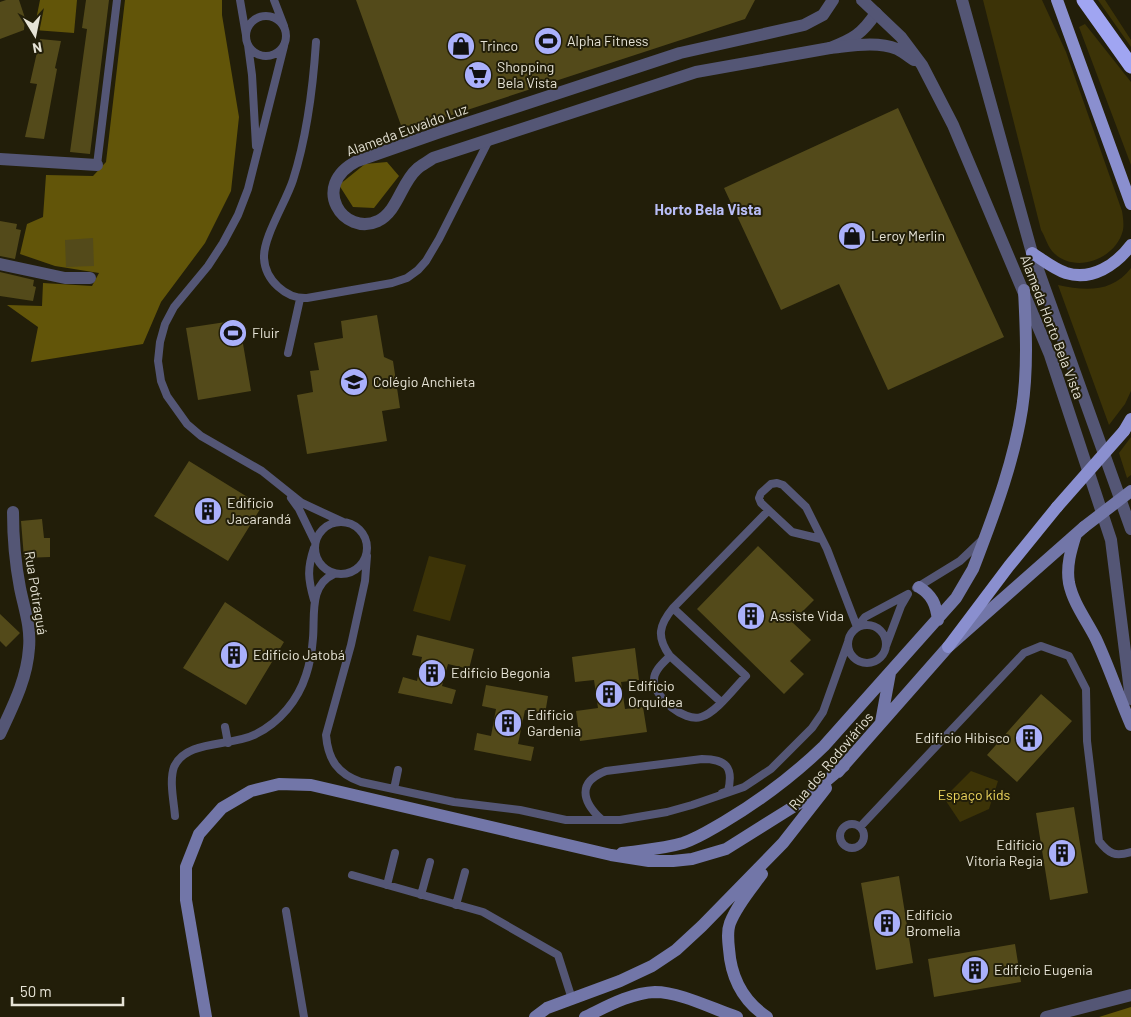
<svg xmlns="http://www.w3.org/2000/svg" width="1131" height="1017" viewBox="0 0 1131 1017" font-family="Barlow,sans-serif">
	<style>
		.green { fill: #3c3307 }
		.forest { fill: #625509 }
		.building { fill: #534a1a }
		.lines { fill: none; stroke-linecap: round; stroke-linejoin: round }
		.service { stroke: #545675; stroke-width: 8 }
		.minor { stroke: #545675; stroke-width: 12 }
		.tertiary { stroke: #545675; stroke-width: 12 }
		.secondary { stroke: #7276a8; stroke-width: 12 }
		.primary { stroke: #8a8fcf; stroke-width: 12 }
		.motorway { stroke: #a0a5f2; stroke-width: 15 }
		.secondary-bridge { stroke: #7276a8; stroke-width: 12 }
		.primary-bridge { stroke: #8a8fcf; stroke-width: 12 }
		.labels { text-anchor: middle; stroke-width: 4; stroke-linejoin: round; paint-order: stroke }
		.poi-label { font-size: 14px; fill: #e6e3d6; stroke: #221e09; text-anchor: start }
		.street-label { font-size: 14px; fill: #e6e3d6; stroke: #221e09 }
		.park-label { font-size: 14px; fill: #edd55d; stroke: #221e09 }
		.neighbourhood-label { font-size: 15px; font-weight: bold; fill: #b9bef7; stroke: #221e09 }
	</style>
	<rect width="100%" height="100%" fill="#221e09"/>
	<!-- green -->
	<path class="green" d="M983 0H1042L1066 52 1122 211C1123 217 1124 224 1123 230 1116 260 1073 275 1052 251 1047 245 1045 236 1041 230Z
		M1098 0H1105L1131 40V47Z
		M1085 24 1131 82V165L1079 27Z
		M1131 268V391L1125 404 1109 425 1058 285C1085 291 1112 293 1131 268Z
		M1131 437V475L1127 478 1119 453Z
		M429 556 466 565 450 621 413 611Z
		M971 771 998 781 989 809 960 822 944 798Z"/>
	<!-- forest -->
	<path class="forest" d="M40 0H77L74 33 34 30Z
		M125 0H222V15L239 117 231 191 205 243 161 302 143 344 31 362 38 327 7 305 42 306 43 283 92 286 99 273 55 266 20 254 27 224 43 217 46 175 93 176 106 162Z
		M387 162 399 176 374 208 353 207 339 185 365 164Z
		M1131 1007V1017H1099Z"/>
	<!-- building -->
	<path class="building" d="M6 0H19L25 18 24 30 0 39V2Z
		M86 0H109L90 154 70 152 87 29 82 28Z
		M356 0H755L745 19 403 131Z
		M40 39 61 41 55 68 57 69 44 139 25 137 37 84 30 83Z
		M898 108 1004 337 888 390 839 284 781 310 724 188Z
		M0 221 17 224 16 229 21 230 15 259 0 256Z
		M93 238 94 266 66 267 65 240Z
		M0 272 34 280 33 286 36 287 33 301 0 296Z
		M377 315 384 357 393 361 400 408 382 411 387 441 307 454 297 395 313 392 310 371 319 370 314 343 343 338 341 321Z
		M239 320 251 391 198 400 186 328Z
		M189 461 262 506 228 561 154 516Z
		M42 519 44 538H50V557L24 558 21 521Z
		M758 546 814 600 792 622 811 640 790 661 804 674 784 694 697 609Z
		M225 602 284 642 246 705 183 668Z
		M0 614 20 633 6 647 0 641Z
		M417 635 474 649 469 669 448 664 442 686 456 690 452 704 398 693 403 677 417 681 422 657 412 655Z
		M635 648 639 680 621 682 625 709 643 707 647 732 580 741 576 711 598 708 594 680 575 682 572 657Z
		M486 685 548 696 545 714 525 710 518 744 534 747 531 761 474 750 477 733 491 736 496 709 482 706Z
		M1041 694 1072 721 1017 782 987 755Z
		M1074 807 1088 893 1050 900 1036 813Z
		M899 876 913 963 876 970 861 883Z
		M1015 944 1021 982 934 997 928 959Z"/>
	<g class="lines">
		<!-- service -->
		<path class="service" d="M240 0 246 35
			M274 0 284 26
			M246 36a20 20 0 1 1 40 0a20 20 0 1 1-40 0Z
			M316 42C313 88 307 136 293 180 286 202 263 237 264 258 265 280 286 299 307 298L392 283 407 278 418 270 426 261 439 239 489 140
			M248 45 252 75 256 146
			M284 46 248 189 238 215 223 243 208 266 174 307 165 324 160 342 158 361 161 381 167 396 187 424 201 436 262 471 302 503 343 522
			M97 165 117 0
			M288 353 300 299
			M291 498 299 509 315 542
			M315 548a26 26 0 1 1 52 0a26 26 0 1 1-52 0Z
			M821 539 792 532 761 503 759 498 761 493 771 484 777 483 783 485 806 507 827 549 857 627
			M314 548C307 569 308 579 314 600
			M367 556 365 581 351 645 326 735C328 760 338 774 361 782L454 802 520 810 566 820H620L667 812 692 805 744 787 771 769 812 728 823 712 848 642
			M916 588 960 561 981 541
			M848 644a19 19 0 1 1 38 0a19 19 0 1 1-38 0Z
			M857 627 865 617 908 594 901 606 886 646
			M670 656C664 662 653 671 654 681 655 698 684 722 701 717 716 713 735 687 746 676L673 608
			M721 702 670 656C656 637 659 625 673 608L768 511
			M225 727 228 743
			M394 789 398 770
			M175 816C174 802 169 781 174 767 186 739 232 747 256 734 280 722 298 700 306 675 310 663 312 651 313 638 315 615 309 585 334 574
			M601 819C582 801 577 782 606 771L702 759C726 759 734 767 728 791L722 793
			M840 836a12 12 0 1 1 24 0a12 12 0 1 1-24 0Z
			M860 827 1024 653 1041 646 1069 656 1086 689 1087 741 1099 841C1109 854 1115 857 1131 852
			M352 875 483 912 558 955 572 999
			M387 885 395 853
			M421 895 430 862
			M456 905 465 872
			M286 911 304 1017"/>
		<!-- minor -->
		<path class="minor" d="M833 0 823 15 804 25 680 53 440 132 357 161C309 186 344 237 378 221 398 211 401 183 417 169 421 165 428 162 433 158L696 72 830 48C853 39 862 34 876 13
			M0 159 97 165
			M0 264 65 278H90
			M0 734C13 706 27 679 29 648 31 627 24 608 20 588 15 562 13 537 13 512"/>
		<!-- tertiary -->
		<path class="tertiary" d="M862 0 901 37 922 65 953 125 1050 355 1111 540 1131 699
			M962 0 1032 253 1131 529
			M830 48C851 46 877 41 897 49 903 52 908 56 914 60
			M1046 1017 1131 995"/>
		<!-- secondary -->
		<path class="secondary" d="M1076 534C1071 550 1066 566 1069 583 1073 603 1087 621 1096 639 1109 667 1119 697 1131 725
			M919 587C932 595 936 604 938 620
			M881 722 890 673
			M838 772 948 647 1084 527
			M622 853C643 850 663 849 683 843 698 838 710 830 724 822 761 800 793 776 824 746L956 598 973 569 978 556C996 509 1014 460 1022 409 1028 370 1026 329 1024 290
			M762 874C751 889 737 905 730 923 727 931 728 940 729 949 731 978 743 1001 767 1017
			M206 1017 186 900V867L199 834 222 808 251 791 279 784 311 785 611 855 649 861H673L692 859 726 849 801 802 844 766
			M535 1017 547 1008 620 981 652 966 676 950 702 926 783 843 826 788
			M585 1017C606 1007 630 993 655 992 680 992 713 1009 737 1017"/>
		<!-- primary -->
		<path class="primary" d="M1057 0 1131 204
			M1032 253C1043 260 1054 269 1066 273 1092 281 1116 265 1131 245
			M1124 431 1131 419
			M948 647 1009 566 1057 507"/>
		<!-- motorway -->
		<path class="motorway" d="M1084 0 1131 66"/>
		<!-- secondary-bridge -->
		<path class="secondary-bridge" d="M1084 527 1131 491"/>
		<!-- primary-bridge -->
		<path class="primary-bridge" d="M1057 507 1124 431"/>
	</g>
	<!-- icons -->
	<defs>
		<symbol id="stadium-disc" viewBox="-11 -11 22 22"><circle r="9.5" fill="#aab0fb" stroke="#221e09"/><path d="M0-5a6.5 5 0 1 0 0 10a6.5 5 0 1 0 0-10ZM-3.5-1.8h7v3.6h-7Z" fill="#111"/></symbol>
		<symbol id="shop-disc" viewBox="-11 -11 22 22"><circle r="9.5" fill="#aab0fb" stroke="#221e09"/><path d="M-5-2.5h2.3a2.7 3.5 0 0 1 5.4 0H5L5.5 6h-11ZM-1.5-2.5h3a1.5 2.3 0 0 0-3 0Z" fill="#111"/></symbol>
		<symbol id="supermarket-disc" viewBox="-11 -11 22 22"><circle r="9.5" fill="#aab0fb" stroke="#221e09"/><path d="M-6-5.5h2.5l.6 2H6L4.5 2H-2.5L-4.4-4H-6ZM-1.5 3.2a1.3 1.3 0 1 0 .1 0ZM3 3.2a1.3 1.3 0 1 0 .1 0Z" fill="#111"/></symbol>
		<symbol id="school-disc" viewBox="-11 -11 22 22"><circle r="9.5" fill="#aab0fb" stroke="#221e09"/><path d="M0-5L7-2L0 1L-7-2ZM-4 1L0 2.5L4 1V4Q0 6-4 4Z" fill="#111"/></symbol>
		<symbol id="building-disc" viewBox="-11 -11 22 22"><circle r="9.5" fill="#aab0fb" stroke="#221e09"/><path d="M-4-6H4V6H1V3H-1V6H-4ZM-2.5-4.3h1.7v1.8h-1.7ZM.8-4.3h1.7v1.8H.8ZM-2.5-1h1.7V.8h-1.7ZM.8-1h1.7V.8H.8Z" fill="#111"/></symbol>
	</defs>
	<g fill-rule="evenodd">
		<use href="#stadium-disc" x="532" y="25" width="32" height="32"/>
		<use href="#shop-disc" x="445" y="30" width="32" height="32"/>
		<use href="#supermarket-disc" x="462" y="59" width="32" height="32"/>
		<use href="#shop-disc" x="836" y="220" width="32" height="32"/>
		<use href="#stadium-disc" x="217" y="317" width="32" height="32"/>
		<use href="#school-disc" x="338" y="366" width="32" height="32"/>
		<use href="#building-disc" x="192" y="495" width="32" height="32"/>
		<use href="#building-disc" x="735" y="600" width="32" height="32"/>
		<use href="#building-disc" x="218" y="639" width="32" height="32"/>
		<use href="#building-disc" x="416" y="657" width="32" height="32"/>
		<use href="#building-disc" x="593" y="678" width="32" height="32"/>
		<use href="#building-disc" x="492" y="707" width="32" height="32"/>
		<use href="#building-disc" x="1013" y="722" width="32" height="32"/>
		<use href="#building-disc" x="1046" y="837" width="32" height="32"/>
		<use href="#building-disc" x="871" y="907" width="32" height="32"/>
		<use href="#building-disc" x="959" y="954" width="32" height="32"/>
	</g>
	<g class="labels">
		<!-- poi labels -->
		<g class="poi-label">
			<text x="567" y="46">Alpha Fitness</text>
			<text x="480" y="51">Trinco</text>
			<text x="497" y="72">Shopping<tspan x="497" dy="16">Bela Vista</tspan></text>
			<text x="871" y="241">Leroy Merlin</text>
			<text x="252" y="338">Fluir</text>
			<text x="373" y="387">Colégio Anchieta</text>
			<text x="227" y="508">Edificio<tspan x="227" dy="16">Jacarandá</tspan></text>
			<text x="770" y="621">Assiste Vida</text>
			<text x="253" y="660">Edificio Jatobá</text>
			<text x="451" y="678">Edificio Begonia</text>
			<text x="628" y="691">Edificio<tspan x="628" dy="16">Orquidea</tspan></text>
			<text x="527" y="720">Edificio<tspan x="527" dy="16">Gardenia</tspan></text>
			<text x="1010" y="743" text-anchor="end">Edificio Hibisco</text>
			<text x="1043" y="850" text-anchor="end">Edificio<tspan x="1043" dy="16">Vitoria Regia</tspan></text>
			<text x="906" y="920">Edificio<tspan x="906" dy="16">Bromelia</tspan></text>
			<text x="994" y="975">Edificio Eugenia</text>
		</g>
		<!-- street labels -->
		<g class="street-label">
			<text transform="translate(407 130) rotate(-20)" y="5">Alameda Euvaldo Luz</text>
			<text transform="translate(1052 327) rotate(69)" y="5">Alameda Horto Bela Vista</text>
			<text transform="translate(36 593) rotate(81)" y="5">Rua Potiraguá</text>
			<text transform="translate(831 761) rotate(-50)" y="5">Rua dos Rodoviários</text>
		</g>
		<!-- park labels -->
		<g class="park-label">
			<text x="974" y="800">Espaço kids</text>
		</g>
		<!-- neighbourhood labels -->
		<g class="neighbourhood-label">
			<text x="708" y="215">Horto Bela Vista</text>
		</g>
	</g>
	<!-- north arrow -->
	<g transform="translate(35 35) rotate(170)" stroke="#221e09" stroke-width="4" paint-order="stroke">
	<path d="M0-4L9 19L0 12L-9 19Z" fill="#e6e3d6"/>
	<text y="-8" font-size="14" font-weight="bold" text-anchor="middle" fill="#e6e3d6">N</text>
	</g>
	<!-- scale -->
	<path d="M12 997v8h111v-8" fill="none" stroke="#e6e3d6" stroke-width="2.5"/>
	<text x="20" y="997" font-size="15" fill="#e6e3d6" stroke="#221e09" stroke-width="4" paint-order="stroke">50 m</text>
</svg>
